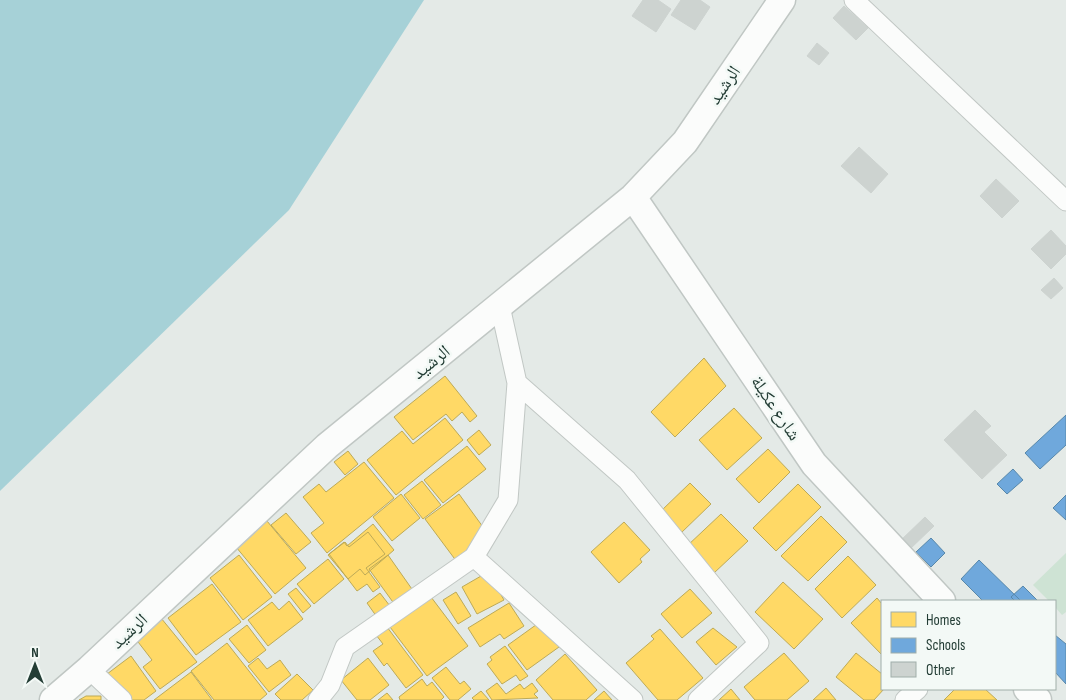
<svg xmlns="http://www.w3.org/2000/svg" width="1066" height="700" viewBox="0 0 1066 700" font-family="'Sofia Sans Condensed','Noto Naskh Arabic',sans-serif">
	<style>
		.green { fill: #cee3d4 }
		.water { fill: #a6d1d7 }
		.homes { fill: #ffd966; stroke: #bdaa57 }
		.schools { fill: #6fa8dc; stroke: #5888aa }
		.building { fill: #cdd3d0; stroke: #cdd3d0 }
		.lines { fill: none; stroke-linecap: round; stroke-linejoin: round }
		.street-casing { stroke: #c1c7c4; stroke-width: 21 }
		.secondary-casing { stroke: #c0c7c4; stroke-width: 29 }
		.street { stroke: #fbfcfb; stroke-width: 19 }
		.secondary { stroke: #fbfcfb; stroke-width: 26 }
		.labels { text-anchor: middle; stroke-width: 5; stroke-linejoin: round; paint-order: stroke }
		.street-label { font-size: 18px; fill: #233d35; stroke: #f3f9f6 }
	</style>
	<rect width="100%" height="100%" fill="#e4eae7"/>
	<!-- green -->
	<path class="green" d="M1066 553V612L1062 615 1055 607V601H1049L1033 585Z"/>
	<!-- water -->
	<path class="water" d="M0 0H424L289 210 0 491Z"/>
	<!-- homes -->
	<path class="homes" d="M704 358 726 386 675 437 651 412Z
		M445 376 477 416 470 422 462 412 452 421 446 414 413 440 394 417Z
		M734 408 762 438 727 470 699 440Z
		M445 418 463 440 396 495 367 460 402 431 413 444Z
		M479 430 491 445 479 455 467 440Z
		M467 446 486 469 443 503 424 480Z
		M768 449 790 472 759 503 736 479Z
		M348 451 358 464 345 475 334 462Z
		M364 462 394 498 327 553 311 533 324 523 303 497 319 484 326 492Z
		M422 481 441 505 423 519 404 495Z
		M690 483 711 504 681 533 661 511Z
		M798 484 821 507 776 551 753 528Z
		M401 494 420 518 392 541 373 517Z
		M459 494 491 538 457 562 425 519Z
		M286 513 311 542 296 554 271 525Z
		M721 514 748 541 714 573 687 546Z
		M821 516 847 542 808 581 781 556Z
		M267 521 306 568 275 594 236 547Z
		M624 522 650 550 640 559 642 562 619 583 591 552Z
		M373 524 394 550 365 575 360 569 348 579 328 555 344 542 347 546Z
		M368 532 385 554 366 568 380 587 373 592 367 584 357 591 329 554 345 542 349 547Z
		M239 555 272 597 243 620 210 578Z
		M388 555 414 592 395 605 369 569Z
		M848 556 876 585 842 618 815 589Z
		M328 559 344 579 314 604 297 584Z
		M488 572 504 600 477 614 462 587Z
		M783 582 823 619 794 649 755 612Z
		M212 584 241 622 196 655 168 618Z
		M296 588 311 606 303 613 288 594Z
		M690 589 712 613 682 638 661 614Z
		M456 592 471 616 458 624 443 600Z
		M380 593 393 610 379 620 367 603Z
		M428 593 468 646 427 676 387 623Z
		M877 598 882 604V655L851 623Z
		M289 601 303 619 268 646 248 620 272 602 279 610Z
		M509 603 524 626 504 639 500 634 480 647 468 628Z
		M161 618 197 662 160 689 143 667 152 660 135 638Z
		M540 622 559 647 527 670 508 645Z
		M384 623 423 675 406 688 387 663 384 666 373 651 383 644 373 631Z
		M247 625 266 650 249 663 229 639Z
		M713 628 737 647 716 665 696 642Z
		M660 629 703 678 677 700H658L626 663 654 639 651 636Z
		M227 643 267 694 260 700H214L191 671Z
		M505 646 528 676 520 681 516 675 502 684 487 664 492 660 490 657Z
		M784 653 809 681 787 700H755L744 687Z
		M856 653 882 674 884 689 874 700H864L836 677Z
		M565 654 597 690 586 700H553L536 680Z
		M131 656 156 691 144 700H127L107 674Z
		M258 658 267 669 280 660 291 675 269 692 248 666Z
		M368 658 389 685 370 700H357L341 680Z
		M446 667 460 684 464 681 471 689 458 700H450L432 678Z
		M191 672 212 700H154Z
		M297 674 313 690 302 700H281L275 694Z
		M422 679 427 686 432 682 444 697 441 700H400L399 697Z
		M497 683 506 694 520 684 524 689 532 683 538 691 534 694 538 698 492 700 486 691Z
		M826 688 836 700H813Z
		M731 689 740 700H719Z
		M955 689H985L997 700H944Z
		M481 691 489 700H474L472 698Z
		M604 691 612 700H594Z
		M387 693 393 700H378Z
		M86 696H101V700H79Z"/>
	<!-- schools -->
	<path class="schools" d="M1066 415V445L1040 469 1025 453Z
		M1013 469 1023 480 1007 494 997 484Z
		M1066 495V520L1053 508Z
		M931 538 945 553 931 567 916 552Z
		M979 560 1021 601H983L961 579Z
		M1023 586 1038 601H1015L1011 597Z
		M1055 635 1066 644V684L1055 672Z"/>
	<!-- building -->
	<path class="building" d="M643 0H658L671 9 656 32 632 16Z
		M681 0H700L710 7 695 30 671 15Z
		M844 6 868 28 856 40 833 18Z
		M817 43 829 53 819 65 807 56Z
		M859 147 888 174 871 193 841 166Z
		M996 179 1019 201 1002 218 980 196Z
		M1051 230 1066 246V254L1051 269 1031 249Z
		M1054 278 1063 288 1051 299 1041 290Z
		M975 410 991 426 984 432 1007 455 982 479 944 440Z
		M925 517 934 526 909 550 900 541Z"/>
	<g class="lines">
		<defs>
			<path id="street" d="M854 0 1066 201
				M500 306 517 383 508 500 474 557 633 700
				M517 383 627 480 759 643 698 700
				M89 669 122 700
				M318 700 330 685 345 647 474 557
				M905 700 918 689"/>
			<path id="secondary" d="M633 197 814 464 942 601
				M1027 689 1038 700
				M53 700 89 669 327 446 633 197 685 142 782 0"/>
		</defs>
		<!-- street casing -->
		<use href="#street" class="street-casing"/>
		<!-- secondary casing -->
		<use href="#secondary" class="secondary-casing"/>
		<!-- street -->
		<use href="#street" class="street"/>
		<!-- secondary -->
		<use href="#secondary" class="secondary"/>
	</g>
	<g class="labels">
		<!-- street labels -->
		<g class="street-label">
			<text transform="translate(724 85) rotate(-56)" y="6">الرشيد</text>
			<text transform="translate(431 362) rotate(-39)" y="6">الرشيد</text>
			<text transform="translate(776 408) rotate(56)" y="6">شارع عكيلة</text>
			<text transform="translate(129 631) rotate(-43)" y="6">الرشيد</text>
		</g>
	</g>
	<!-- legend -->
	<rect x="881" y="600" width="175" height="90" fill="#f3f9f6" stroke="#a0aea9"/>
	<rect x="891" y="612" width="25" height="15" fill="#ffd966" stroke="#a0aea9"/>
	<text x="926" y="625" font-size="15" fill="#233d35">Homes</text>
	<rect x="891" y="638" width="25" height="15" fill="#6fa8dc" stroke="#a0aea9"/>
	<text x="926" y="650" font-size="15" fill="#233d35">Schools</text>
	<rect x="891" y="662" width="25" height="15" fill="#cdd3d0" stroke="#a0aea9"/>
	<text x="926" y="675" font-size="15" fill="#233d35">Other</text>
	<!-- north arrow -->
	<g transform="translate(35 665)" stroke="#f3f9f6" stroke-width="4" paint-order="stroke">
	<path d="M0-4L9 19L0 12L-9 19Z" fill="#233d35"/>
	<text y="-8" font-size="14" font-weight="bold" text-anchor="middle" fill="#233d35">N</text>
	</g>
</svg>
